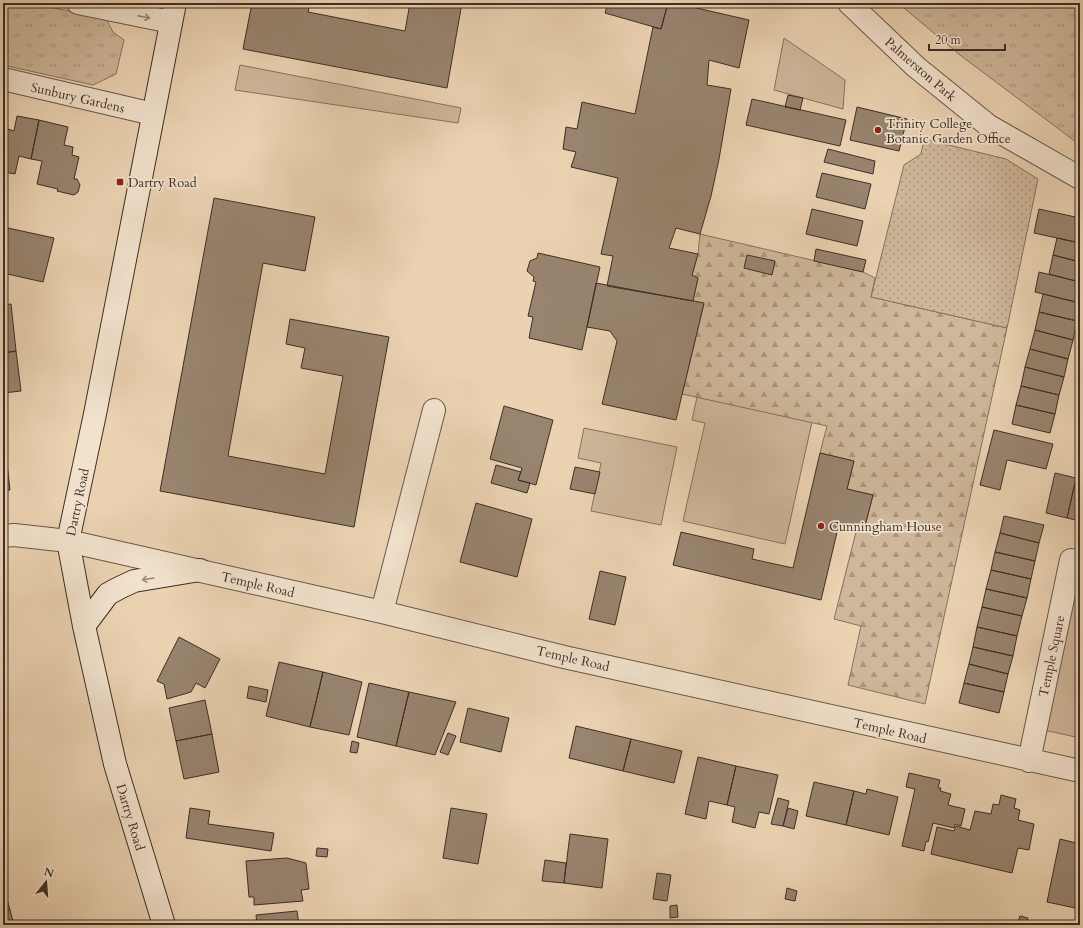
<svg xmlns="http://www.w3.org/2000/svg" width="1083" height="928" viewBox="0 0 1083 928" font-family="Cardo,serif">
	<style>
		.grass { fill: #ceb79a; stroke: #867260 }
		.forest { fill: url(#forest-firs); stroke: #867260 }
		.park { fill: url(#park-tufts); stroke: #867260 }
		.garden { fill: url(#garden-dots); stroke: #867260 }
		.building { fill: #98846f; stroke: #3e2e27 }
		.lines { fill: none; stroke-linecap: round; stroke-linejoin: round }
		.street-casing { stroke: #69574a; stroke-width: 24 }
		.secondary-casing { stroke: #3e2e27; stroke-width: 24 }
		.street { stroke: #f2e2cd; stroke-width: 22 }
		.secondary { stroke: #f2e2cd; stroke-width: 22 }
		.oneway { stroke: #98887a }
		.poi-dot { fill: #8f2418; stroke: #f2e2cd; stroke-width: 1.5 }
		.labels { text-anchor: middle; stroke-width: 3.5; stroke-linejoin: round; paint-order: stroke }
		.street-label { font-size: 13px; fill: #3e2e27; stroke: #f2e2cd }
		.poi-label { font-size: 13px; fill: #3e2e27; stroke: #f2e2cd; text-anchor: start }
	</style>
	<defs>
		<pattern id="forest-firs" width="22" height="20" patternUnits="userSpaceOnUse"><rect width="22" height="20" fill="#ceb79a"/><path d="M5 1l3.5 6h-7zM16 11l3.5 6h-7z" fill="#a9957e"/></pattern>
		<pattern id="park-tufts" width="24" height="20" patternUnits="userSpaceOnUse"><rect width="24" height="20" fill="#ceb79a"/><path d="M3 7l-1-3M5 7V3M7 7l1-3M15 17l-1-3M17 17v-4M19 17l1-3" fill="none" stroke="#a9957e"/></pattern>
		<pattern id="garden-dots" width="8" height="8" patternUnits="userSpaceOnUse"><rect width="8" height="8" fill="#ceb79a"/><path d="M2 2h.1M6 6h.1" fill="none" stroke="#a9957e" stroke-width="1.8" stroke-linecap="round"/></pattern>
	</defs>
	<rect width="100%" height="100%" fill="#ebd3b2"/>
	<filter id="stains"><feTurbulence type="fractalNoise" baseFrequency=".005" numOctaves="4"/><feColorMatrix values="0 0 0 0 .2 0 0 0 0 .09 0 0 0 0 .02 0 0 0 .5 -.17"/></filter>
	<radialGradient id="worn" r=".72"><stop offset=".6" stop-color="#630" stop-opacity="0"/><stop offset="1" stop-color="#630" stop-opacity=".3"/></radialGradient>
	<!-- grass -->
	<path class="grass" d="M784 38 845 80 843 109 774 90Z
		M240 65 461 108 458 123 235 90Z
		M697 397 812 422 785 544 683 521 705 423 692 420Z
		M584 428 677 447 661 525 591 511 601 463 578 458Z
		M1076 582 1080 583V738L1044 730Z"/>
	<!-- forest -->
	<path class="forest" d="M700 234 863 272 875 278 871 297 1007 328 925 704 848 685 861 626 834 619 857 528 864 530 873 495 847 489 854 461 820 453 827 426 682 394 704 304 693 301 698 278 692 275 698 254Z"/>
	<!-- park -->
	<path class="park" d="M3 3H31L106 19 113 32 124 40 116 74 93 85 3 65Z
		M898 3H1080V145L960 55Z"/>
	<!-- garden -->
	<path class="garden" d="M924 139 1006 159 1038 179 1007 328 871 297 904 165 921 154Z"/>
	<!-- building -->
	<path class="building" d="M252 3H310L308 12 405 31 410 3H462L447 88 243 49Z
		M608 3H668L661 29 605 13Z
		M668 3H675L749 20 739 68 709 60 707 85 731 89 719 159 711 196 700 234 676 228 669 248 698 254 692 275 698 278 693 301 607 286 613 256 601 254 618 178 571 167 576 152 563 149 566 127 577 129 582 102 635 114 653 27 661 29Z
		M788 95 803 98 800 110 785 107Z
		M752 99 846 120 840 146 746 125Z
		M857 107 907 119 899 151 850 140Z
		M17 116 39 120 31 159 19 156 15 174 4 172 3 151 8 129 14 131Z
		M39 120 68 127 64 145 73 147 72 155 79 157 74 179H77L80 185 78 192 74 195 57 191 58 189 37 184 42 161 31 159Z
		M828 149 875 161 873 174 824 162Z
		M822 173 871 184 865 209 816 197Z
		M214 198 315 217 305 271 263 263 228 456 325 474 343 376 301 368 305 348 286 344 290 319 389 337 354 527 160 491Z
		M812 209 863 221 857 246 806 234Z
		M1039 209 1080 218V243L1034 233Z
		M8 228 54 238 43 282 3 273V249Z
		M1057 238 1080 243V262L1053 255Z
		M816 249 866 260 863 272 814 261Z
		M538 253 600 267 582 350 529 338 533 317 528 316 536 282 533 281 534 277 527 271 530 261 537 258Z
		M747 255 775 261 772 275 744 268Z
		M1053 255 1080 262V282L1049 274Z
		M1039 272 1080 282V303L1035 292Z
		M596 283 704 303 676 420 602 404 617 341 610 331 587 327Z
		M1043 294 1080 303V311L1077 321 1039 312Z
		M11 304 16 351 3 353V305Z
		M1039 312 1077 321 1073 340 1035 330Z
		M1035 330 1073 340 1068 359 1030 349Z
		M1030 349 1068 359 1064 377 1025 367Z
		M16 351 21 391 3 393V353Z
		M1025 367 1064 377 1059 395 1021 386Z
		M1021 386 1059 395 1055 414 1016 405Z
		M1016 405 1055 414 1050 433 1012 424Z
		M504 406 553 420 536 485 518 480 522 468 490 459Z
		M3 428 6 455 3 456Z
		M994 430 1053 444 1046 469 1007 460 1000 490 980 485Z
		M820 453 854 461 847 489 873 495 864 530 839 524 821 600 673 565 681 532 754 549 752 559 793 568Z
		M6 455 10 490 3 491V456Z
		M496 465 521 472 518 480 530 483 527 493 491 483Z
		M575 467 600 472 595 494 570 489Z
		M1055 473 1076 478 1067 518 1046 513Z
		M1076 478 1080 479V521L1067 518Z
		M476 503 532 519 517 577 460 562Z
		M1004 516 1044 525 1039 543 1000 533Z
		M1000 533 1039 543 1035 561 995 552Z
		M995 552 1035 561 1031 579 991 570Z
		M991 570 1031 579 1027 598 986 589Z
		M600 571 626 577 615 625 589 619Z
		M986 589 1027 598 1022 616 982 607Z
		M982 607 1022 616 1017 636 977 627Z
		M977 627 1017 636 1013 656 973 647Z
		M179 637 220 659 205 688 196 683 191 692 167 699 164 684 157 681Z
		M973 647 1013 656 1008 674 969 664Z
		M279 662 323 672 310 727 266 716Z
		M969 664 1008 674 1004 692 964 683Z
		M323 672 362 682 349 735 310 727Z
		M369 683 409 692 396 746 357 737Z
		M964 683 1004 692 999 713 959 703Z
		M249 686 268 690 266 702 247 698Z
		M409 692 456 702 435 755 396 746Z
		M205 700 212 734 176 741 169 708Z
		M468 708 509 718 501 752 460 742Z
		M576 726 631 739 623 771 569 758Z
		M448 733 456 736 448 755 440 752Z
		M212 734 219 772 184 779 176 741Z
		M631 739 682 751 674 783 623 771Z
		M352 741 359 743 357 753 350 752Z
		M698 757 736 766 727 805 709 801 706 819 685 814Z
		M736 766 778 775 769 814 759 812 755 828 732 822 735 807 727 805Z
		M909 773 940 780 938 788H941L940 791 951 794 948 805 965 809 961 826 955 824 954 828 933 823 928 842 926 841 924 851 902 846 915 789 906 787Z
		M814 782 854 791 846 825 806 816Z
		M867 789 898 797 889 835 846 825 854 791 866 794Z
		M1001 795 1016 799 1014 808 1020 810 1018 820 1034 824 1029 850 1018 848 1012 873 931 854 937 827 954 831 956 826 970 830 975 811 991 814 993 804 999 805Z
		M778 798 789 801 783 826 771 824Z
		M190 808 210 811 208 824 274 833 271 851 186 838Z
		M451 808 487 814 478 864 443 858Z
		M788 808 798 811 794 829 783 826Z
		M570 834 608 839 602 888 564 883Z
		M1060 839 1080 844V909L1047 902Z
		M317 848 328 849 327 857 316 856Z
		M287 858 306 863 309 889 301 890 303 901 254 905V897H249L246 861Z
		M545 860 566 863 564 883 542 881Z
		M657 873 671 875 667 901 653 899Z
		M3 884 10 910 3 912Z
		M787 888 797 891 795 901 785 899Z
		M677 905 678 917 670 918V906Z
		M10 910 14 925H3V912Z
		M297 911 299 925H257L256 915Z
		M1020 916 1028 918 1026 925H1017Z"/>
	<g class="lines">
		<defs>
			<path id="street" d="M78 3 171 22
				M849 3 916 67 989 126 1080 178
				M3 79 153 114
				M3 536 14 535 68 541 382 612 564 657 1080 771
				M382 612 434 410
				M1029 761 1071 560 1080 562"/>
			<path id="secondary" d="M84 626 108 594 119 588 134 581 200 570
				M164 925 115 764 84 626 68 541 95 414 175 3"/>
		</defs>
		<!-- street casing -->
		<use href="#street" class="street-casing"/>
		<!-- secondary casing -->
		<use href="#secondary" class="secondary-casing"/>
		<!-- street -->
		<use href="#street" class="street"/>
		<!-- secondary -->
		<use href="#secondary" class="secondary"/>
	</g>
	<!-- one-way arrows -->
	<defs><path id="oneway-shaft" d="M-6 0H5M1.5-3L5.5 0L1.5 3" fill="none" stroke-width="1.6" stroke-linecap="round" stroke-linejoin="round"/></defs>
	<g class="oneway">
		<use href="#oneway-shaft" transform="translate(144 17) rotate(11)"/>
		<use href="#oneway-shaft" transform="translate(148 579) rotate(171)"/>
	</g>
	<!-- markers -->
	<g class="poi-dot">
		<circle cx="878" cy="130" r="4"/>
		<rect x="116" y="178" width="8" height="8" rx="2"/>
		<circle cx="821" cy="526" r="4"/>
	</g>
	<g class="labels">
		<!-- street labels -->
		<g class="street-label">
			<text transform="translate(921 69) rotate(41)" y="5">Palmerston Park</text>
			<text transform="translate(78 97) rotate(13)" y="5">Sunbury Gardens</text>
			<text transform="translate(77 502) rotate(-78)" y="5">Dartry Road</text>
			<text transform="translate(258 584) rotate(13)" y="5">Temple Road</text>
			<text transform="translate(1051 656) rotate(-78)" y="5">Temple Square</text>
			<text transform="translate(573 658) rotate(13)" y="5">Temple Road</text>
			<text transform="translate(890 730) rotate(13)" y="5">Temple Road</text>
			<text transform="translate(131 817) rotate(73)" y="5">Dartry Road</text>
		</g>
		<!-- poi labels -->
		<g class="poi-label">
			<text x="886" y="128">Trinity College<tspan x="886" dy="15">Botanic Garden Office</tspan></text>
			<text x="128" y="187">Dartry Road</text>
			<text x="829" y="531">Cunningham House</text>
		</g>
	</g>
	<!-- margin -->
	<rect width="1083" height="928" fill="none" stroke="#ebd3b2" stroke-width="16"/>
	<rect x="4" y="4" width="1075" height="920" fill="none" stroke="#3e2e27" stroke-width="2"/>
	<rect x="8" y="8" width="1067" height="912" fill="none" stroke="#3e2e27"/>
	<!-- north arrow -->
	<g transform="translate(46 882) rotate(17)" stroke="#f2e2cd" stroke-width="3" paint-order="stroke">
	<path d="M0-3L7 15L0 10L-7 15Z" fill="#3e2e27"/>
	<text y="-6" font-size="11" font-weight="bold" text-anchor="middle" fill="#3e2e27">N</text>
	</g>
	<!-- scale -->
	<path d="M929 44v6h76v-6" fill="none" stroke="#3e2e27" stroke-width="2"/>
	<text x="935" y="44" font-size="12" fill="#3e2e27" stroke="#f2e2cd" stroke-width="3" paint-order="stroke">20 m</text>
	<rect width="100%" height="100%" filter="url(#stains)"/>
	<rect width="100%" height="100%" fill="url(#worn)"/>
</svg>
